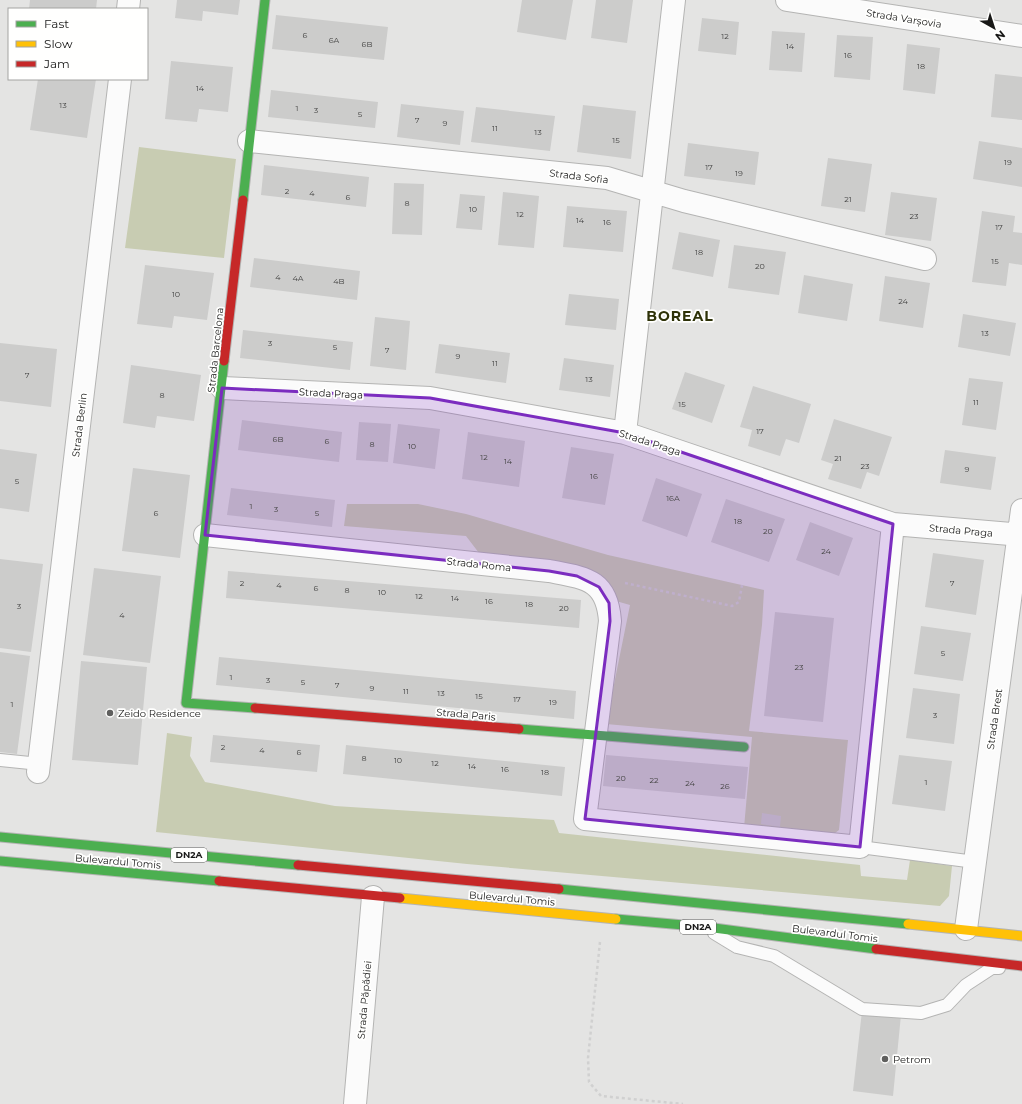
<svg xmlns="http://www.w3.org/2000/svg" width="1022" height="1104" viewBox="0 0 1022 1104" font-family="Montserrat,sans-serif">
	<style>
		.green { fill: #c8ccb2 }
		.building { fill: #cccccb }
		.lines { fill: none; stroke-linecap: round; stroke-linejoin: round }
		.lane-casing { stroke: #b4b4b3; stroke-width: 14 }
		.street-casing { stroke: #b4b4b3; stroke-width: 24 }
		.fast-casing { stroke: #b4b4b3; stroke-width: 11 }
		.slow-casing { stroke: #b4b4b3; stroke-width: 11 }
		.jam-casing { stroke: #b4b4b3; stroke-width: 11 }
		.path { stroke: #d0d0d0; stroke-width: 2.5; stroke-dasharray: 3 3; stroke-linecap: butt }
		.lane { stroke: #fbfbfb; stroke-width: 12 }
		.street { stroke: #fbfbfb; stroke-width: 22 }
		.fast { stroke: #4caf50; stroke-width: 9 }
		.slow { stroke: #ffc107; stroke-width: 9 }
		.jam { stroke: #c62828; stroke-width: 9 }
		.marked { fill: #7b2cbf; fill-opacity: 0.2; stroke: #7b2cbf; stroke-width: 3; stroke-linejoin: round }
		.poi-dot { fill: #5f5f5e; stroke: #fffffe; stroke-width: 1.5 }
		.labels { text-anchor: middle; stroke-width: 3.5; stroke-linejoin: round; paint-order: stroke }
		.number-label { font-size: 8px; fill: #454544 }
		.shield { fill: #fffffe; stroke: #5d5d5c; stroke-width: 1 }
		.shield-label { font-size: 9px; font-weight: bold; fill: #181817 }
		.street-label { font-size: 10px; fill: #181817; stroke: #fffffe }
		.poi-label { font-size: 10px; fill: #181817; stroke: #fffffe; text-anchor: start }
		.district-label { font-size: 14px; font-weight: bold; letter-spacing: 1px; fill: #2e3208; stroke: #fffffe }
	</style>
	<rect width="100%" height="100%" fill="#e4e4e3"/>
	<!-- green -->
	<path class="green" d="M139 147 236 159 224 258 125 248Z
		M347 504H418L466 514 608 555 764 590 762 625 749 731 848 740 839 830 827 839 744 828 752 737 606 724 630 605 616 601 589 574 479 553 466 536 344 526Z
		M167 733 192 737 190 756 205 782 335 806 554 820 559 833 860 865 861 876 907 880 910 860 952 866 949 896 940 906 467 864 156 832Z"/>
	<!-- building -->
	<path class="building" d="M30 0H97L96 9H29Z
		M177 0H240L238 15 203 11 202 21 175 18Z
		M522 0H573L566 40 517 32Z
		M596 0H633L627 43 591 38Z
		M276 15 388 27 384 60 272 49Z
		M702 18 739 22 736 55 698 51Z
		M772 31 805 33 802 72 769 70Z
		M837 35 873 37 870 80 834 77Z
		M907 44 940 48 935 94 903 90Z
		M171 61 233 67 228 112 199 109 197 122 165 119Z
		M995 74 1022 77V120L991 117Z
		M38 79H96L87 138 30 130Z
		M271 90 378 102 375 128 268 117Z
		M401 104 464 111 460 145 397 137Z
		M583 105 636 111 631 159 577 152Z
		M476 107 555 116 550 151 471 142Z
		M979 141 1022 148V187L973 179Z
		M688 143 759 152 755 185 684 176Z
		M828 158 872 164 865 212 821 206Z
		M264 165 369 177 366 207 261 195Z
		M394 183 424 184 422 235 392 234Z
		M503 192 539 196 534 248 498 245Z
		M891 192 937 198 931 241 885 235Z
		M460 194 485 196 482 230 456 228Z
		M567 206 627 211 623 252 563 247Z
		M982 211 1015 216 1013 232 1022 233V265L1009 263 1006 286 972 282Z
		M679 232 720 240 713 277 672 269Z
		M734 245 786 252 779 295 728 288Z
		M254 258 360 271 357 300 250 287Z
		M145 265 214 273 207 320 174 316 172 328 137 324Z
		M804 275 853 284 847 321 798 313Z
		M885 276 930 283 923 328 879 321Z
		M569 294 619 299 616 330 565 325Z
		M963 314 1016 323 1010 356 958 347Z
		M375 317 410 321 406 370 370 366Z
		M243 330 353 342 350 370 240 358Z
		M0 343 57 349 51 407 0 401Z
		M439 344 510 353 506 383 435 373Z
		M564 358 614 365 610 397 559 390Z
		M131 365 201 375 194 421 157 416 155 428 123 423Z
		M685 372 725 385 712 423 672 409Z
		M969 378 1003 382 996 430 962 425Z
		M753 386 811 404 799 443 786 439 780 456 748 446 752 430 740 427Z
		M834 419 892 437 879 476 867 472 861 489 828 479 833 464 821 460Z
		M242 420 342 432 339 462 238 450Z
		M359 422 391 424 388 462 356 460Z
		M398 424 440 429 435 469 393 463Z
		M468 432 525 441 519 487 462 479Z
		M571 447 614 454 605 505 562 498Z
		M0 449 37 454 29 512 0 508Z
		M945 450 996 457 991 490 940 483Z
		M133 468 190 475 180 558 122 551Z
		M656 478 702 494 687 537 642 521Z
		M231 488 335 500 332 527 227 515Z
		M726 499 785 519 769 562 711 542Z
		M810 522 853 538 839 576 796 560Z
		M933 553 984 560 976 615 925 607Z
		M0 559 43 564 31 652 0 648Z
		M94 568 161 576 150 663 83 655Z
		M228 571 581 600 579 628 226 598Z
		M775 612 834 618 823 722 764 716Z
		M921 626 971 633 963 681 914 674Z
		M0 652 30 656 17 754 0 752Z
		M219 657 576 691 574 719 216 685Z
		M81 661 147 667 138 765 72 760Z
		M913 688 960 694 954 744 906 738Z
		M213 735 320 745 317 772 210 762Z
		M346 745 565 767 562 796 343 774Z
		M606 755 748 767 745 799 603 786Z
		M899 755 952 761 945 811 892 804Z
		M762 813 781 816 780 827 761 824Z
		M862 1011 901 1015 893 1096 853 1091Z"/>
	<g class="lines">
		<defs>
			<path id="lane" d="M0 760 30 763
				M860 847 975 862
				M714 933 737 947 774 956 862 1009 921 1013 947 1005 966 985 992 968H999"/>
			<path id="street" d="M787 0 1022 36
				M128 9 129 0
				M249 141 607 178 684 201 925 259
				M222 388 430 398 625 433 893 524 1022 535
				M625 433 674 0
				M205 535 549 571C585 578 607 579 610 621L585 819 860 847 893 524
				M38 772 120 79
				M966 929 1022 510
				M355 1104 373 897"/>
			<path id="fast" d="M243 200 265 0
				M224 361 186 703 255 708
				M519 729 744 747
				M0 837 298 865
				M0 861 219 881
				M559 889 908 924
				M616 919 706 927 876 949"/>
			<path id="slow" d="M400 898 616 919
				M908 924 1022 936"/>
			<path id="jam" d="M224 361 243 200
				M255 708 519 729
				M298 865 559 889
				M219 881 400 898
				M876 949 1022 966"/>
		</defs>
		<!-- lane casing -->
		<use href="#lane" class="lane-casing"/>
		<!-- street casing -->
		<use href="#street" class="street-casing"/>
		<!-- fast casing -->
		<use href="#fast" class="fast-casing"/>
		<!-- slow casing -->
		<use href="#slow" class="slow-casing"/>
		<!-- jam casing -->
		<use href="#jam" class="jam-casing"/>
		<!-- path -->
		<path class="path" d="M625 583 732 606 739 602 742 585
			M600 942 588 1058 589 1082 601 1096 683 1104"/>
		<!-- lane -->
		<use href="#lane" class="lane"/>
		<!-- street -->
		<use href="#street" class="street"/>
		<!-- fast -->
		<use href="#fast" class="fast"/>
		<!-- slow -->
		<use href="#slow" class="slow"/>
		<!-- jam -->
		<use href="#jam" class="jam"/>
	</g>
	<!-- marked area -->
	<path class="marked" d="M222 388 430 398 625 433 893 524 860 847 585 819 610 621 609 603 599 587 577 576 549 571 205 535Z"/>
	<!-- markers -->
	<g class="poi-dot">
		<circle cx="110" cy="713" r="4"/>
		<circle cx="885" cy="1059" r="4"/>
	</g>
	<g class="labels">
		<!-- number labels -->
		<g class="number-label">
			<text x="305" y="38">6</text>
			<text x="725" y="39">12</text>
			<text x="334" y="43">6A</text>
			<text x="367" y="47">6B</text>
			<text x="790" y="49">14</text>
			<text x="848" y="58">16</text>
			<text x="921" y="69">18</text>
			<text x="200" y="91">14</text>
			<text x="63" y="108">13</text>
			<text x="297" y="111">1</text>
			<text x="316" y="113">3</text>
			<text x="360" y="117">5</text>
			<text x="417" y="123">7</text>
			<text x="445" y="126">9</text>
			<text x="495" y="131">11</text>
			<text x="538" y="135">13</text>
			<text x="616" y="143">15</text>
			<text x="1008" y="165">19</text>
			<text x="709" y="170">17</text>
			<text x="739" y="176">19</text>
			<text x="287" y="194">2</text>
			<text x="312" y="196">4</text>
			<text x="348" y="200">6</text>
			<text x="848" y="202">21</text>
			<text x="407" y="206">8</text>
			<text x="473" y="212">10</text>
			<text x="520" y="217">12</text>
			<text x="914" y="219">23</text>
			<text x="580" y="223">14</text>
			<text x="607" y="225">16</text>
			<text x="999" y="230">17</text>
			<text x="699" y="255">18</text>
			<text x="995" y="264">15</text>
			<text x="760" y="269">20</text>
			<text x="278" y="280">4</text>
			<text x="298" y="281">4A</text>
			<text x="339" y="284">4B</text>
			<text x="176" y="297">10</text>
			<text x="903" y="304">24</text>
			<text x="985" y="336">13</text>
			<text x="270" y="346">3</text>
			<text x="335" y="350">5</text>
			<text x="387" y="353">7</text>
			<text x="458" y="359">9</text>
			<text x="495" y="366">11</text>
			<text x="27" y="378">7</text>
			<text x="589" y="382">13</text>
			<text x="162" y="398">8</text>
			<text x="976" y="405">11</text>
			<text x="682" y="407">15</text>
			<text x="760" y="434">17</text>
			<text x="278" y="442">6B</text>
			<text x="327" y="444">6</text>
			<text x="372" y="447">8</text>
			<text x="412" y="449">10</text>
			<text x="484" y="460">12</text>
			<text x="838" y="461">21</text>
			<text x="508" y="464">14</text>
			<text x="865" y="469">23</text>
			<text x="967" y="472">9</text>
			<text x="594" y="479">16</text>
			<text x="17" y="484">5</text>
			<text x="673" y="501">16A</text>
			<text x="251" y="509">1</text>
			<text x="276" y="512">3</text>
			<text x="156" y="516">6</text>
			<text x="317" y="516">5</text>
			<text x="738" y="524">18</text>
			<text x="768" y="534">20</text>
			<text x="826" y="554">24</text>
			<text x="242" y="586">2</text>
			<text x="952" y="586">7</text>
			<text x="279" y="588">4</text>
			<text x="316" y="591">6</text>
			<text x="347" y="593">8</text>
			<text x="382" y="595">10</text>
			<text x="419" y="599">12</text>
			<text x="455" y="601">14</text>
			<text x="489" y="604">16</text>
			<text x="529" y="607">18</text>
			<text x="19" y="609">3</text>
			<text x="564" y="611">20</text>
			<text x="122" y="618">4</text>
			<text x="943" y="656">5</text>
			<text x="799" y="670">23</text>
			<text x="231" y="680">1</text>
			<text x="268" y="683">3</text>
			<text x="303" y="685">5</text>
			<text x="337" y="688">7</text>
			<text x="372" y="691">9</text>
			<text x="406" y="694">11</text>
			<text x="441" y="696">13</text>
			<text x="479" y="699">15</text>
			<text x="517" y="702">17</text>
			<text x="553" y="705">19</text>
			<text x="12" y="707">1</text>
			<text x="935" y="718">3</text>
			<text x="223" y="750">2</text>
			<text x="262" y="753">4</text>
			<text x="299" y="755">6</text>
			<text x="364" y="761">8</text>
			<text x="398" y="763">10</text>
			<text x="435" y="766">12</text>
			<text x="472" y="769">14</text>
			<text x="505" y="772">16</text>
			<text x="545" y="775">18</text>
			<text x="621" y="781">20</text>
			<text x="654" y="783">22</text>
			<text x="926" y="785">1</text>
			<text x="690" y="786">24</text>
			<text x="725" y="789">26</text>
		</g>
		<!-- shield labels -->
		<g class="shield">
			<rect x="171" y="848" width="36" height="14" rx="3"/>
			<rect x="680" y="920" width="36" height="14" rx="3"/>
		</g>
		<g class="shield-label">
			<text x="189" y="858">DN2A</text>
			<text x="698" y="930">DN2A</text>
		</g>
		<!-- street labels -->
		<g class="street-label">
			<text transform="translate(904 18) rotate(9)" y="4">Strada Varșovia</text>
			<text transform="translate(579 176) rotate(7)" y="4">Strada Sofia</text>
			<text transform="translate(215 350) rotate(-84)" y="4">Strada Barcelona</text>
			<text transform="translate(331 393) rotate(3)" y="4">Strada Praga</text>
			<text transform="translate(79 425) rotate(-83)" y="4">Strada Berlin</text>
			<text transform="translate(650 442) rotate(18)" y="4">Strada Praga</text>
			<text transform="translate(961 530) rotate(5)" y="4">Strada Praga</text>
			<text transform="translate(479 564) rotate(6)" y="4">Strada Roma</text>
			<text transform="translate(466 714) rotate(5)" y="4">Strada Paris</text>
			<text transform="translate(994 719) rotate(-82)" y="4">Strada Brest</text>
			<text transform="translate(118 861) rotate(5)" y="4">Bulevardul Tomis</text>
			<text transform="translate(512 898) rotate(5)" y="4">Bulevardul Tomis</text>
			<text transform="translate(835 933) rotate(7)" y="4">Bulevardul Tomis</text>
			<text transform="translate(364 1000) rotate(-85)" y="4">Strada Păpădiei</text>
		</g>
		<!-- poi labels -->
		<g class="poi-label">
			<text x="118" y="717">Zeido Residence</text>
			<text x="893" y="1063">Petrom</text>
		</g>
		<!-- district labels -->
		<g class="district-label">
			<text x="680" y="321">BOREAL</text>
		</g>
	</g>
	<!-- legend -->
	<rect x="8" y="8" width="140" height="72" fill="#fffffe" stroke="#a3a3a2"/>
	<rect x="16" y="21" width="20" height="6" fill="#4caf50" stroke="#a3a3a2"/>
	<text x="44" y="28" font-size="12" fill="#181817">Fast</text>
	<rect x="16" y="41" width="20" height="6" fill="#ffc107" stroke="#a3a3a2"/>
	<text x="44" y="48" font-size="12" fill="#181817">Slow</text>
	<rect x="16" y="61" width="20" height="6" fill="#c62828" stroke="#a3a3a2"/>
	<text x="44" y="68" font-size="12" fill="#181817">Jam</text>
	<!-- north arrow -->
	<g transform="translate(994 28) rotate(141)" stroke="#fffffe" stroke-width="3" paint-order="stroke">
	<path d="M0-3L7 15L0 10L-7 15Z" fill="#181817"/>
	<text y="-6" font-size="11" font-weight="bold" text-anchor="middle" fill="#181817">N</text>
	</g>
</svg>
